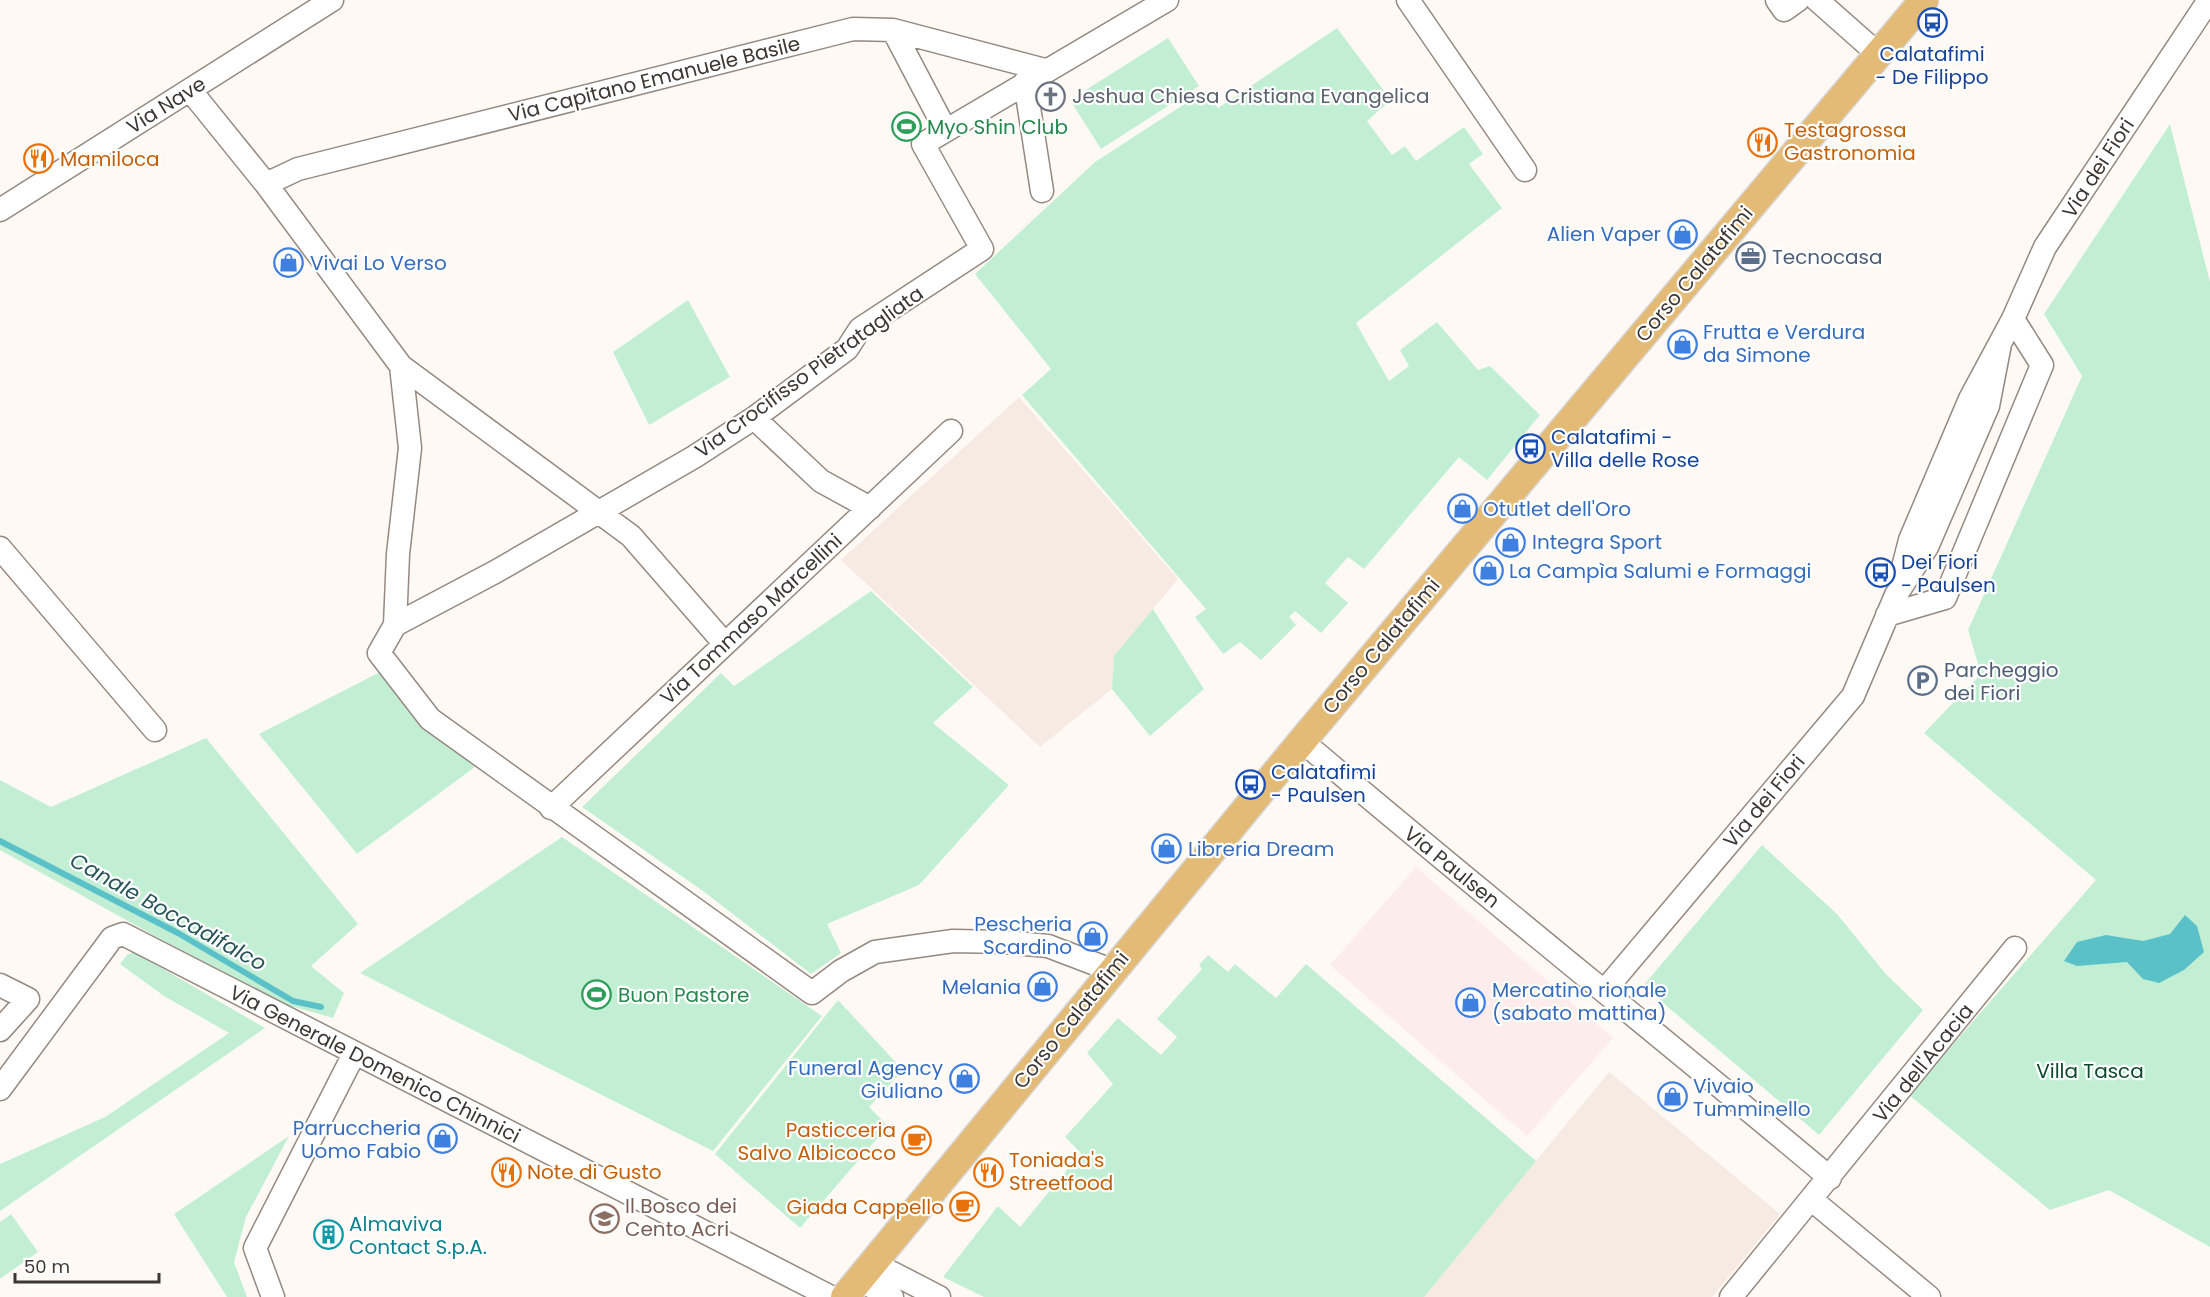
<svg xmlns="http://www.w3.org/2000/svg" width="2210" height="1297" viewBox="0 0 2210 1297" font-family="Poppins,sans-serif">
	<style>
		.commercial { fill: #fceceb }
		.built { fill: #f6eae2 }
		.green { fill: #c2efd4 }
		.water { fill: #5ac1c9 }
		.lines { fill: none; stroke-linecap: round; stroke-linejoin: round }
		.stream { stroke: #5ac1c9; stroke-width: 6 }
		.minor-casing { stroke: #968980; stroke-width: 25 }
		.major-casing { stroke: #d8d7d6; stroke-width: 31 }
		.minor { stroke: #fff; stroke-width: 22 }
		.major { stroke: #e3bb77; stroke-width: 28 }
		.labels { text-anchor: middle; stroke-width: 4.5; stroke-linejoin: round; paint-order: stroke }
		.transit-label { font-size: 20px; fill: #164399; stroke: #fff; text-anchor: start }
		.street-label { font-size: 20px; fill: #3d3734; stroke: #fff }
		.worship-label { font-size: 20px; fill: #5b616d; stroke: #fff; text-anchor: start }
		.leisure-label { font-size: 20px; fill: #27864d; stroke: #fff; text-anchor: start }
		.food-label { font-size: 20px; fill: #c56008; stroke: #fff; text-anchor: start }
		.shop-label { font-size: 20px; fill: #366cbe; stroke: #fff; text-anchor: start }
		.service-label { font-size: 20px; fill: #4e5e75; stroke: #fff; text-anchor: start }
		.park-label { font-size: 20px; fill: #0e492f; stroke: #fff }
		.education-label { font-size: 20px; fill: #785e54; stroke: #fff; text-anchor: start }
		.culture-label { font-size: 20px; fill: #0d838f; stroke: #fff; text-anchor: start }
		.water-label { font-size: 21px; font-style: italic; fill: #275458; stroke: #fff }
	</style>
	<rect width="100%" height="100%" fill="#fff9f5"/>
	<!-- commercial -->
	<path class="commercial" d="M1416 867 1613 1038 1527 1136 1330 965Z"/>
	<!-- built -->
	<path class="built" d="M1019 397 1178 579 1114 656 1112 689 1040 747 841 560Z
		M1609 1072 1780 1214 1712 1297H1424Z"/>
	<!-- green -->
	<path class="green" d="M1337 28 1391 100 1367 121 1392 155 1405 146 1416 161 1464 127 1483 154 1469 164 1502 208 1356 323 1389 381 1409 366 1400 350 1437 322 1478 370 1490 366 1540 415 1487 480 1459 457 1364 569 1348 557 1325 583 1348 603 1321 633 1295 611 1289 617 1296 625 1261 660 1240 642 1223 654 1195 617 1206 609 1022 395 1051 369 975 274 1095 162 1206 90 1218 108Z
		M1168 38 1199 86 1101 149 1070 100Z
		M2170 124 2210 282V1247L2109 1190 2050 1210 1909 1095 2096 880 1924 733 1981 674 1968 630 2082 376 2044 314Z
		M688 300 730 377 649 425 613 352Z
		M871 591 973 687 933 723 1009 785 919 885 827 924 841 953 811 974 703 891 582 807 721 673 734 686Z
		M1153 609 1204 689 1150 736 1112 689 1114 656Z
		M380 672 412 716 475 767 357 854 259 734Z
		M206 738 358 924 311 966 344 993 333 1018 287 1005 162 940 0 850V780L51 807Z
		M562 837 822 1016 713 1151 360 973Z
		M1762 845 1837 914 1885 973 1923 1010 1819 1135 1643 986Z
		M134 952 265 1028 0 1211V1164L105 1117 229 1033 164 996 120 964 127 955Z
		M1208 955 1228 972 1235 964 1276 998 1306 964 1536 1161 1424 1297H984L943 1277 998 1206 1020 1227 1081 1153 1065 1137 1113 1084 1087 1053 1118 1018 1161 1055 1177 1037 1157 1019 1202 969 1199 965Z
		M838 1000 903 1070 869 1107 888 1126 800 1228 715 1154Z
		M289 1136 246 1217 234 1262 247 1297H227L174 1214Z
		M11 1214 38 1252 0 1279V1222Z"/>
	<!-- water -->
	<path class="water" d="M2185 915 2197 926 2204 952 2184 970 2159 983 2143 979 2127 962 2077 966 2064 961 2077 942 2106 935 2143 941 2170 934Z"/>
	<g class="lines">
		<!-- stream -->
		<path class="stream" d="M0 841 178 933 293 1001 321 1007"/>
		<defs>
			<path id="minor" d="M1408 0 1525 170
				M1777 0 1784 10 1798 0
				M1817 0 1878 54
				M893 30 945 129
				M1025 82 1042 191
				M190 90 266 184 401 366 410 448 398 554 395 625 379 653 430 719 812 993 841 971 875 952 953 941 1004 942 1048 946 1111 970
				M266 184 298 169 853 29 893 30 1045 70
				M0 210 332 0
				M401 366 631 536 725 644
				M754 418 821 481 870 508
				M0 548 155 730
				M1901 575 1910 540 1970 399 2013 319 2045 247 2209 0
				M1887 615 1945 598 2042 365 2013 319
				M395 625 495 572 694 457 754 418 847 349 860 329 982 249 923 144 1167 0
				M1302 741C1476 889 1655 1031 1830 1178
				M551 808 951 431
				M0 985 28 999 0 1030
				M1605 990 1853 696 1896 595 1927 547 1988 406 2000 344
				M0 1089 112 938 123 934 831 1297
				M1812 1200 1929 1297
				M873 1263 939 1297
				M859 1280 892 1297
				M273 1297 255 1248 354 1054
				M1731 1297 2015 948"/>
			<path id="major" d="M845 1297 1302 741 1924 0"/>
		</defs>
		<!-- minor casing -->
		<use href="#minor" class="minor-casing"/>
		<!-- major casing -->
		<use href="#major" class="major-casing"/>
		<!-- minor -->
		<use href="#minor" class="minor"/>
		<!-- major -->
		<use href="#major" class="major"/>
	</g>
	<!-- icons -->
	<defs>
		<symbol id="bus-ring" viewBox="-11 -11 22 22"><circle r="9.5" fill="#fff" stroke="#1a4fb4" stroke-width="1.5"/><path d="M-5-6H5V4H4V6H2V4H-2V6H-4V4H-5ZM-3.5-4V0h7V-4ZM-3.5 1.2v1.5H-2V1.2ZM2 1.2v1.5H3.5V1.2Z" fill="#1a4fb4"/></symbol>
		<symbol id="church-ring" viewBox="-11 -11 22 22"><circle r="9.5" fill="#fff" stroke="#6b7280" stroke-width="1.5"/><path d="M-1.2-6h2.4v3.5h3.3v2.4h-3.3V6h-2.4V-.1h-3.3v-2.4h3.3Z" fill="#6b7280"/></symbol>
		<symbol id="stadium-ring" viewBox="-11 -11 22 22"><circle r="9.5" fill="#fff" stroke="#2e9e5b" stroke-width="1.5"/><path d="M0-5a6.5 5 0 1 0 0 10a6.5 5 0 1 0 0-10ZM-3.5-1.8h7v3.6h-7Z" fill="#2e9e5b"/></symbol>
		<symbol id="restaurant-ring" viewBox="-11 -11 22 22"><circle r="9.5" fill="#fff" stroke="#e8710a" stroke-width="1.5"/><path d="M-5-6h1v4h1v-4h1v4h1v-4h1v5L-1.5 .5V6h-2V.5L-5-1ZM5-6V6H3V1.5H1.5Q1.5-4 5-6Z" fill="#e8710a"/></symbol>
		<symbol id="shop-ring" viewBox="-11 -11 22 22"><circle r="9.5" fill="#fff" stroke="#3f7fe0" stroke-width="1.5"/><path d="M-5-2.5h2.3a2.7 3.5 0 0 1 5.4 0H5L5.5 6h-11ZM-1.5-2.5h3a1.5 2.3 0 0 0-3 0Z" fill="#3f7fe0"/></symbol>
		<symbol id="office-ring" viewBox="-11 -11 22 22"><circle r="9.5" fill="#fff" stroke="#5c6f8a" stroke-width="1.5"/><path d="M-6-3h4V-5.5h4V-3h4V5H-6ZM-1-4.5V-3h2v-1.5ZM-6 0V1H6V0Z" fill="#5c6f8a"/></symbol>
		<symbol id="parking-ring" viewBox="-11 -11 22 22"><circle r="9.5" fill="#fff" stroke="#5c6f8a" stroke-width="1.5"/><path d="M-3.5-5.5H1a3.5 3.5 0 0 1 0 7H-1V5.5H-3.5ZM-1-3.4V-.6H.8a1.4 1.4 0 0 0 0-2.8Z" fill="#5c6f8a"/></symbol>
		<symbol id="cafe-ring" viewBox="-11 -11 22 22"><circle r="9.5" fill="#fff" stroke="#e8710a" stroke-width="1.5"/><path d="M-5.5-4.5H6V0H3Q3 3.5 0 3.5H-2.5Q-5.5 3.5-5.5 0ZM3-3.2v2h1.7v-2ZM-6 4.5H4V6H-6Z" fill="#e8710a"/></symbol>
		<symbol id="school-ring" viewBox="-11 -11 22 22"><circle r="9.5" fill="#fff" stroke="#8d6e63" stroke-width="1.5"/><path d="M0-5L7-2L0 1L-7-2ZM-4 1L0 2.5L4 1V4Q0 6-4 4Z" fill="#8d6e63"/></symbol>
		<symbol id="building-ring" viewBox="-11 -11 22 22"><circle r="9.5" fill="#fff" stroke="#0f9aa8" stroke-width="1.5"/><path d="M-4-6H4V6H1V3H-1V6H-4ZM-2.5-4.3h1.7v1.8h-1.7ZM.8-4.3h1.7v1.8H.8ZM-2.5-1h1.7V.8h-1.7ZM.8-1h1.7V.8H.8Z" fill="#0f9aa8"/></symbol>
	</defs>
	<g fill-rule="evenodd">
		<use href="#bus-ring" x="1916" y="6" width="33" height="33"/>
		<use href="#church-ring" x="1034" y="80" width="33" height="33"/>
		<use href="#stadium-ring" x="890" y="110" width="33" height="33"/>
		<use href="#restaurant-ring" x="1746" y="126" width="33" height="33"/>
		<use href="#restaurant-ring" x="22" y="142" width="33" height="33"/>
		<use href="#shop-ring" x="1666" y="218" width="33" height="33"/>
		<use href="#office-ring" x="1734" y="240" width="33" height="33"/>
		<use href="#shop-ring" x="272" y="246" width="33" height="33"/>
		<use href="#shop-ring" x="1666" y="328" width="33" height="33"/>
		<use href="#bus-ring" x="1514" y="432" width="33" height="33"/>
		<use href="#shop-ring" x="1446" y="492" width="33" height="33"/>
		<use href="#shop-ring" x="1494" y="526" width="33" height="33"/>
		<use href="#shop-ring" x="1472" y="554" width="33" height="33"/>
		<use href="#bus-ring" x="1864" y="556" width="33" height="33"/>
		<use href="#parking-ring" x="1906" y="664" width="33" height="33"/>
		<use href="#bus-ring" x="1234" y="768" width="33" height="33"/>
		<use href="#shop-ring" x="1150" y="832" width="33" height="33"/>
		<use href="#shop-ring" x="1076" y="920" width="33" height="33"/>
		<use href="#shop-ring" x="1026" y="970" width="33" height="33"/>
		<use href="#stadium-ring" x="580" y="978" width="33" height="33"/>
		<use href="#shop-ring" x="1454" y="986" width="33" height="33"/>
		<use href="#shop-ring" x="948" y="1062" width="33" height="33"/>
		<use href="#shop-ring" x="1656" y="1080" width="33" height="33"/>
		<use href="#shop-ring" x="426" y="1122" width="33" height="33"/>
		<use href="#cafe-ring" x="900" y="1124" width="33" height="33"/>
		<use href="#restaurant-ring" x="490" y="1156" width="33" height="33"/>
		<use href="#restaurant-ring" x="972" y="1156" width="33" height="33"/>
		<use href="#cafe-ring" x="948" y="1190" width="33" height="33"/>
		<use href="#school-ring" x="588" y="1202" width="33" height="33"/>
		<use href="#building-ring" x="312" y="1218" width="33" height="33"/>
	</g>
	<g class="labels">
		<!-- transit labels -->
		<g class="transit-label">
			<text x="1932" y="61" text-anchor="middle">Calatafimi<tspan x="1932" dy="23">- De Filippo</tspan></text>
			<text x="1551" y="444">Calatafimi -<tspan x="1551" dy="23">Villa delle Rose</tspan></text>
			<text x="1901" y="569">Dei Fiori<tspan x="1901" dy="23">- Paulsen</tspan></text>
			<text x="1271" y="779">Calatafimi<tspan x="1271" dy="23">- Paulsen</tspan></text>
		</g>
		<!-- street labels -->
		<g class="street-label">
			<text transform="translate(654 79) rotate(-14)" y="7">Via Capitano Emanuele Basile</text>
			<text transform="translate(166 105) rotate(-32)" y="7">Via Nave</text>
			<text transform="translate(2098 168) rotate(-57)" y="7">Via dei Fiori</text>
			<text transform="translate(1694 274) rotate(-50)" y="7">Corso Calatafimi</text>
			<text transform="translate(809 372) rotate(-36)" y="7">Via Crocifisso Pietratagliata</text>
			<text transform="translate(751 619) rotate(-43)" y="7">Via Tommaso Marcellini</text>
			<text transform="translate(1381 646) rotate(-50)" y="7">Corso Calatafimi</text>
			<text transform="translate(1764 801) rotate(-50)" y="7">Via dei Fiori</text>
			<text transform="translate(1452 867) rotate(39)" y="7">Via Paulsen</text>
			<text transform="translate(1071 1020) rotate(-51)" y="7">Corso Calatafimi</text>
			<text transform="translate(1923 1063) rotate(-51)" y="7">Via dell'Acacia</text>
			<text transform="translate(375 1064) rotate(27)" y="7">Via Generale Domenico Chinnici</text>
		</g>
		<!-- worship labels -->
		<g class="worship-label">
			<text x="1072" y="103">Jeshua Chiesa Cristiana Evangelica</text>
		</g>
		<!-- leisure labels -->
		<g class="leisure-label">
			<text x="927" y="134">Myo Shin Club</text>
			<text x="618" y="1002">Buon Pastore</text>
		</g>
		<!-- food labels -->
		<g class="food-label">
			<text x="1784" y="137">Testagrossa<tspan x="1784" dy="23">Gastronomia</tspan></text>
			<text x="60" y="166">Mamiloca</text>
			<text x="896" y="1137" text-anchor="end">Pasticceria<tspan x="896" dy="23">Salvo Albicocco</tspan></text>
			<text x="1009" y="1167">Toniada's<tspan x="1009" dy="23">Streetfood</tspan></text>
			<text x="527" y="1179">Note di Gusto</text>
			<text x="944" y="1214" text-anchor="end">Giada Cappello</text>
		</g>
		<!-- shop labels -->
		<g class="shop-label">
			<text x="1661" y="241" text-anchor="end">Alien Vaper</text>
			<text x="310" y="270">Vivai Lo Verso</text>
			<text x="1703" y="339">Frutta e Verdura<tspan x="1703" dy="23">da Simone</tspan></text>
			<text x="1483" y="516">Otutlet dell'Oro</text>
			<text x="1532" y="549">Integra Sport</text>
			<text x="1509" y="578">La Campìa Salumi e Formaggi</text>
			<text x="1188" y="856">Libreria Dream</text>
			<text x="1072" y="931" text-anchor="end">Pescheria<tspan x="1072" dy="23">Scardino</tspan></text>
			<text x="1021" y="994" text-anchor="end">Melania</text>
			<text x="1492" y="997">Mercatino rionale<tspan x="1492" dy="23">(sabato mattina)</tspan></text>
			<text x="943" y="1075" text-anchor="end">Funeral Agency<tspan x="943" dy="23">Giuliano</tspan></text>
			<text x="1693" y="1093">Vivaio<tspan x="1693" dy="23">Tumminello</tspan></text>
			<text x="421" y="1135" text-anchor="end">Parruccheria<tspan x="421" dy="23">Uomo Fabio</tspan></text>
		</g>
		<!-- service labels -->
		<g class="service-label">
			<text x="1772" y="264">Tecnocasa</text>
			<text x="1944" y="677">Parcheggio<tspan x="1944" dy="23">dei Fiori</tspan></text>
		</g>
		<!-- park labels -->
		<g class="park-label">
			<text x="2090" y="1078">Villa Tasca</text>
		</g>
		<!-- education labels -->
		<g class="education-label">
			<text x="625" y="1213">Il Bosco dei<tspan x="625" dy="23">Cento Acri</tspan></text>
		</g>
		<!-- culture labels -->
		<g class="culture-label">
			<text x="349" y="1231">Almaviva<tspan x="349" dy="23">Contact S.p.A.</tspan></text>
		</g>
		<!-- water labels -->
		<g class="water-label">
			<text transform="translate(168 912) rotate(29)" y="7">Canale Boccadifalco</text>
		</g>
	</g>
	<!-- scale -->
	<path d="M15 1273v9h144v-9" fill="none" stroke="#3d3734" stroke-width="3"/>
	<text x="24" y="1273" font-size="18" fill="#3d3734" stroke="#ffffff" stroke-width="4.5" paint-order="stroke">50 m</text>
</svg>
